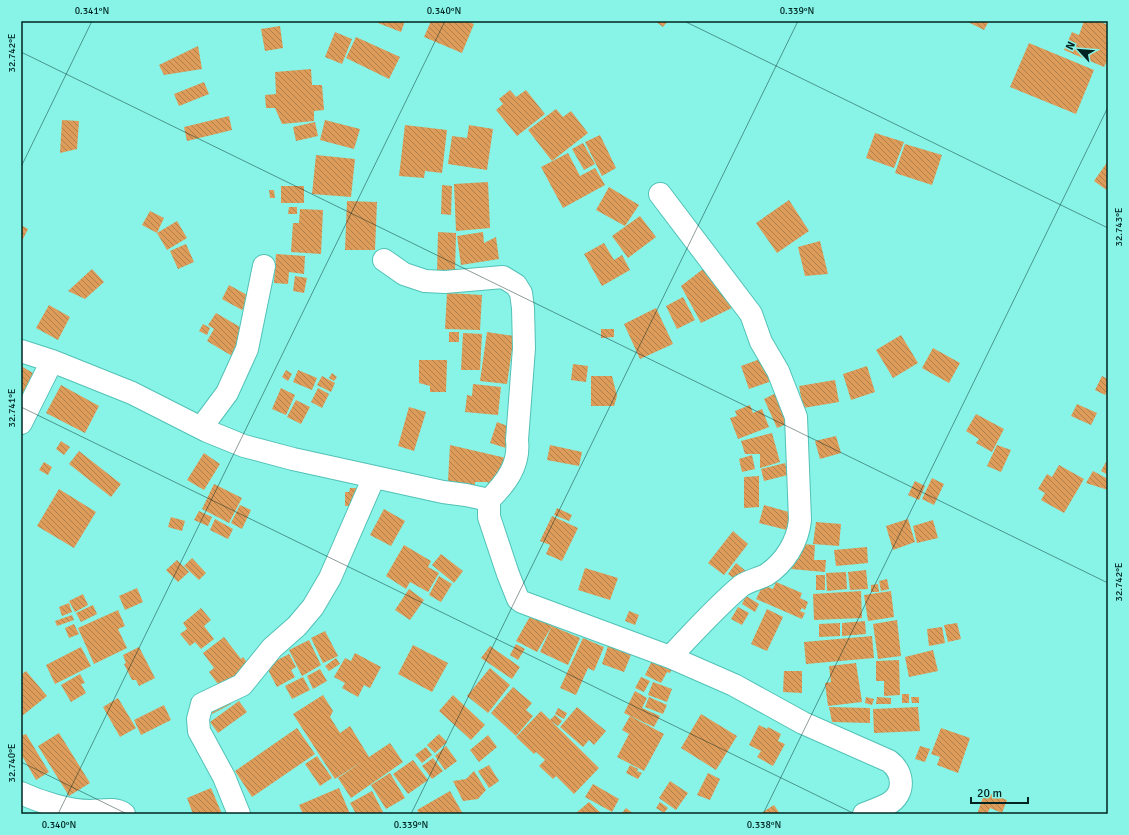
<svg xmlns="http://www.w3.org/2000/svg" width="1129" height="835" viewBox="0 0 1129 835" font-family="Signika,sans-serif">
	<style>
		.building { fill: url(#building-back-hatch) }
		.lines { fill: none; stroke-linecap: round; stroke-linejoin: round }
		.street-casing { stroke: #52c1b6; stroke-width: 24 }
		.street { stroke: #fff; stroke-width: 22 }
		.ticks { fill: none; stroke: #002421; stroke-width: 1; stroke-opacity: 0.45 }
		.neatline { fill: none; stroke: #002421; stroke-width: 1.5 }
		.ticks-label { font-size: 10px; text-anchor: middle; fill: #002421 }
	</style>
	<defs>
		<pattern id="building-back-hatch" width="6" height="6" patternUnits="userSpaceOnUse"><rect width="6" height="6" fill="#dd9c59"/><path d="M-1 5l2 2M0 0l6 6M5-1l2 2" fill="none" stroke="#b17f49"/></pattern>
	</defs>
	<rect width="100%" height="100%" fill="#87f4e7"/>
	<!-- building -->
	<path class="building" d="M379 21H405L401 32 378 23Z
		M431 21H467L474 24 462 53 424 37Z
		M655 21H668L663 27Z
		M966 21H989L984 30Z
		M1084 21H1098L1108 25V59L1104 67 1064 50 1072 32 1079 35Z
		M280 26 283 48 265 51 261 29Z
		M335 32 352 39 342 64 325 57Z
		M356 37 400 57 389 79 346 58Z
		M1029 43 1094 70 1076 114 1010 87Z
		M198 46 202 69 164 75 159 65Z
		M311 69 312 85H322L324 110 314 111V121L282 124 275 108H266L265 95 276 94 275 72Z
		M204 82 209 94 179 106 174 94Z
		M510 90 516 97 526 90 545 114 517 136 496 110 503 104 499 99Z
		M556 109 563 117 571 111 588 133 552 161 528 130Z
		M229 116 232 130 187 141 184 127Z
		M62 120 79 121 77 149 60 153Z
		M325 120 360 129 354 149 320 140Z
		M315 122 318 136 296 141 293 127Z
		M405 125 447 130 442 173 425 171 424 178 399 176Z
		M469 125 493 129 487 170 448 164 452 136 467 138Z
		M875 133 904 142 894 168 866 158Z
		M600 135 616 168 602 176 585 142Z
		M583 143 595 164 584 170 572 149Z
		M905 144 942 155 932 185 895 173Z
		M568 153 580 176 595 168 605 185 563 208 541 167Z
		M316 155 355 159 351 197 312 194Z
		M1108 161V191L1094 181Z
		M488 182 490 228 456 231 454 184Z
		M442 185 452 186 451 215 441 214Z
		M281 186H304V203H281Z
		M609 187 639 205 625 226 596 210Z
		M269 190H274L275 198H270Z
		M789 200 809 231 777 253 756 223Z
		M347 201 377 202 375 250H345Z
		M289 207H297V214H288Z
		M300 209 323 210 321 254 291 252 293 223H299Z
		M150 211 164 218 157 233 142 225Z
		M640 216 656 237 628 258 612 236Z
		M177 221 187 238 167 250 157 233Z
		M21 225 28 229 21 243Z
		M438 232 456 233 455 273H437Z
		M483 232 484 243 496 237 499 259 461 265 457 236Z
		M820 241 828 274 805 276 798 247Z
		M604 243 614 260 622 255 630 270 602 286 584 254Z
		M186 244 194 262 178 269 170 251Z
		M276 254 305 256 304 274 289 272 288 284 274 283Z
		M707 266 738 305 701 323 681 286Z
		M92 269 104 282 85 299 68 291Z
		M295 276 307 278 304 293 293 291Z
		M229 285 249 296 242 310 222 299Z
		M447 293 482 295 480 330 445 329Z
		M683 297 695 320 677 329 666 306Z
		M49 305 70 317 58 340 36 328Z
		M656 308 673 344 640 359 624 324Z
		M216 313 247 331 232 356 207 341 214 329 208 325Z
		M203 324 210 328 207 335 199 331Z
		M601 329H614V337L601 338Z
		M449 332H459V342H449Z
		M487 332 514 336 507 384 480 381Z
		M463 333 482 334 480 370H461Z
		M901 335 918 363 893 378 876 350Z
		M933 348 960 363 949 383 922 368Z
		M763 358 772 381 749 389 741 366Z
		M419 360H447L446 392H430V386L419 383Z
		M573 364 588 366 586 382 571 380Z
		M21 366 38 376 25 399 21 396Z
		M867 366 875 392 851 400 843 374Z
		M286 370 292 374 288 381 282 377Z
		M298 370 317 378 312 390 293 382Z
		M332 373 337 377 334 381 329 378Z
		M322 376 335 383 331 392 317 385Z
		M591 376H612L617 396 614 406H591Z
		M1102 376 1108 379V390L1105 395 1095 390Z
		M835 380 839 402 803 408 799 386Z
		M473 384 501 387 498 415 465 412 467 395 472 396Z
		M61 385 99 406 85 433 46 413Z
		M281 388 295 395 286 415 272 409Z
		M318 388 329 394 322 408 311 402Z
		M776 393 789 423 777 428 764 399Z
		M296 400 310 407 301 424 287 417Z
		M1077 404 1097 413 1091 425 1071 416Z
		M750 405 753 413 762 409 769 427 738 439 730 418 737 416 735 411Z
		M409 407 426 412 414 451 398 446Z
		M976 414 1004 429 992 452 976 443 979 439 966 431Z
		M497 422 513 428 506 448 490 443Z
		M772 433 780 462 760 468V454H745L741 441Z
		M836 436 841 453 820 459 815 441Z
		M61 441 70 447 64 455 56 449Z
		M450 445 506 458 493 485 487 482H475V486L448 481Z
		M550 445 582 452 579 466 547 460Z
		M997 445 1011 450 1001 472 987 466Z
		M79 451 121 484 111 497 69 464Z
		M204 453 220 464 204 490 187 480Z
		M752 455 755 469 742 472 739 459Z
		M44 462 52 467 48 475 39 470Z
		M1106 462 1108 463V475L1101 471Z
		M785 463 788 475 764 481 761 469Z
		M1059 465 1084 479 1064 513 1041 500 1045 493 1038 489 1047 474 1052 477Z
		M1093 471 1108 479V490L1086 483Z
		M759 476V507L744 508V477Z
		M932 478 944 484 934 505 922 499Z
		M915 481 925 486 919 500 908 495Z
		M214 484 242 498 229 523 202 509Z
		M350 488H359L358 506H345V492H349Z
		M59 489 96 512 74 548 37 526Z
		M240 505 251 510 242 529 231 523Z
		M764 505 796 514 791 531 759 523Z
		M557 508 572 515 569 521 554 515Z
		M384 509 405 521 391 546 370 535Z
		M199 511 212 517 208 526 194 520Z
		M552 516 578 528 562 561 546 554 550 545 540 541Z
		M171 517 185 521 182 531 168 527Z
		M215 519 233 529 228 539 210 530Z
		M908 519 915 542 893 550 886 526Z
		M933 520 938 538 917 543 913 526Z
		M816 522 841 524 839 546 813 544Z
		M733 531 748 544 724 575 708 563Z
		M801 544 815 545 814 560H826L825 572 791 569 793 558 799 559Z
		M404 545 431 561 428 567 439 573 428 592 410 582 406 589 386 576Z
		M867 547 868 563 836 566 834 550Z
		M441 554 463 571 454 583 432 565Z
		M192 558 206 573 199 580 184 566Z
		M177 560 189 572 178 582 166 570Z
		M736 563 747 572 739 582 728 574Z
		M585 568 618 578 610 600 578 590Z
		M866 570 868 589 850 590 848 572Z
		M846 572 847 589 827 591 826 573Z
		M816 575H825V590H816Z
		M439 576 452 584 441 602 429 595Z
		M887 579 889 589 881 591 879 581Z
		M776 582 802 593 800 598 808 602 805 610 802 608 800 611 805 613 802 619 756 599 763 585 773 589Z
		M878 584 879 592H871V585Z
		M137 588 143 602 125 610 119 596Z
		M409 589 424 600 410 620 395 610Z
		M861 591 862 618 814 620 813 594Z
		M891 591 894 617 868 621 864 595Z
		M83 594 88 605 75 612 69 601Z
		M746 596 759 604 755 612 742 604Z
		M69 603 72 612 62 616 59 607Z
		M93 605 97 614 81 622 76 613Z
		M738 607 749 613 742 625 731 619Z
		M201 608 211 620 204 626 214 639 201 649 195 642 190 646 180 634 187 629 183 623Z
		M767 609 783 617 767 651 751 644Z
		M118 610 125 626 118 629 127 648 94 664 78 628Z
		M629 611 639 615 635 625 625 621Z
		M532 613 553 624 537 652 516 641Z
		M72 615 74 620 57 626 55 621Z
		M897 620 901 656 878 659 873 624Z
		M865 621 866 634 842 636V623Z
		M840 623V636L819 637V624Z
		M957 623 961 639 948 642 944 625Z
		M74 624 79 634 69 638 65 628Z
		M552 626 580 638 568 665 540 652Z
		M942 627 945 643 929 646 927 629Z
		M325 631 338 656 323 663 311 638Z
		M872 636 874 658 806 664 804 642Z
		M224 637 241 659 243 657 252 669 223 691 209 672 214 668 203 653Z
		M583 638 604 647 594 671 588 668 576 695 560 688Z
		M309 640 321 665 302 676 289 650Z
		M516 644 525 649 518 660 510 655Z
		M413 645 448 663 432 692 398 674Z
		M490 646 520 667 512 679 481 658Z
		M608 646 631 655 624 672 602 664Z
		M81 647 91 666 55 684 46 665Z
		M139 647 155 678 139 686 136 680H132L124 664 126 663 123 655Z
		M933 650 938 671 909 677 905 657Z
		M355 653 381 667 370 688 364 685 358 697 342 688 345 683 334 677 345 658 351 661Z
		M289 654 296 667 291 670 295 677 277 687 266 666Z
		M336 658 340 664 329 671 325 666Z
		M653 659 672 669 670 673 667 672 661 683 645 675Z
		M899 660 900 695 884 696V681H876V661Z
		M856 663 862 702 828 706 825 683 831 682 829 666Z
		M490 668 510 685 488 713 467 696Z
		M320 669 327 681 313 689 307 676Z
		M26 671 47 696 22 716 21 675Z
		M784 671H802V693L783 692Z
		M80 674 85 683 81 684 86 693 71 702 61 685Z
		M303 677 310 690 292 699 285 686Z
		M641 677 650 681 644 692 635 688Z
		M653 682 672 689 667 702 648 695Z
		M513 687 532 703 526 710 533 716 516 736 491 713Z
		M635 691 647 698 642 708 660 716 654 727 624 713Z
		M226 693 231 704 212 714 207 704Z
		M902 694H909V703H902Z
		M323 695 333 711 330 717 340 733 350 726 369 757 390 743 403 762 351 798 338 778 363 761 335 779 293 714Z
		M453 695 485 725 471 740 439 711Z
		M649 697 667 705 663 714 645 707Z
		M866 697 874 699 872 705 865 703Z
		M877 697 891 698V704H876Z
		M911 697H919V703H912Z
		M118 698 136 728 120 737 103 707Z
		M239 701 247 712 218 733 210 722Z
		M164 705 171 720 141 735 134 720Z
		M577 707 606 731 594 745 589 740 583 747 560 727Z
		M829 707 870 708V723L832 722Z
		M918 707 920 731 874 733 873 709Z
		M558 708 567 713 564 719 555 714Z
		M541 711 599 768 574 794 556 776 553 779 539 766 545 760 536 752 534 754 516 737Z
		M701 714 737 736 716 770 681 748Z
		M555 715 562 721 558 726 550 720Z
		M630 716 664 734 644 771 617 757 629 734 622 730Z
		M759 725 767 729 768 727 781 734 778 741 785 744 773 766 757 757 761 751 749 745Z
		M297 728 315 754 252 797 235 771Z
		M941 728 970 738 958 773 937 765 940 757 931 754Z
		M59 733 90 783 69 796 38 746Z
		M26 734 49 772 36 780 21 754V736Z
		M439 734 447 742 435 753 427 745Z
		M488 735 497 747 479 762 470 750Z
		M446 746 457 761 445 770 435 756Z
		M920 746 930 749 925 762 915 759Z
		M426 747 432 755 422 763 415 755Z
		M317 756 332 778 320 786 305 764Z
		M433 758 443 771 432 779 422 766Z
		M413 760 428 780 408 794 393 774Z
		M489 765 499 781 489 788 478 771Z
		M630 765 638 769 637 771 642 773 638 779 626 773Z
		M474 771 486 790 478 799 463 801 453 781 466 779Z
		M390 773 405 798 386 809 371 785Z
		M708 773 720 779 710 800 697 795Z
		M670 781 688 793 676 810 659 798Z
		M593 784 619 799 612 812 585 797Z
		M211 788 222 814H193L187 798Z
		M339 788 350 814H303L299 805Z
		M372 791 384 814H356L350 803Z
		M450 791 463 814H420L417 810Z
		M985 792 1007 800 1002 813 990 808 987 814H977Z
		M589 802 602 814H575Z
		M660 802 668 808 664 813 656 808Z
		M774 805 780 814H764L763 812Z
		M626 808 634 814H621Z"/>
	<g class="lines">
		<defs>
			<path id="street" d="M660 194 751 314 761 342 778 371 796 417 800 520C798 541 785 563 766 575 758 579 748 581 741 586 716 607 693 633 670 657
				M384 260 404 274 425 281 445 282 503 277 516 285 521 293 523 308 524 348 517 440C520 465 506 483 489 500
				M21 351 52 361 132 393 207 431 244 446 293 459 443 492 466 495 489 500V517L508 574 518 599 522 602 670 657 734 685 803 723 889 761C904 772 906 794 888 804 880 808 872 811 864 814
				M21 423 52 361
				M201 428 227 393 247 349 264 266
				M21 793C40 802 69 811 90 811 100 811 116 807 124 814
				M239 814 224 777 199 731 198 719 202 704 242 685 272 648 297 626 313 607 330 578 374 477"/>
		</defs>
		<!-- street casing -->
		<use href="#street" class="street-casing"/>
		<!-- street -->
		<use href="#street" class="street"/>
	</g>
	<!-- ticks -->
	<path class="ticks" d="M684 21 1108 228M21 52 1108 583M21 167 92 21M21 407 855 814M21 762 127 814M58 814 445 21M411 814 798 21M763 814 1108 107"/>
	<!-- border -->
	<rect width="1129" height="835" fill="none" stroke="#87f4e7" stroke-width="44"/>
	<!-- north arrow -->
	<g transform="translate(1079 50) rotate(296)" stroke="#87f4e7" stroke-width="3" paint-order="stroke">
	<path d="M0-3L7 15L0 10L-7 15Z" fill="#002421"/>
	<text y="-6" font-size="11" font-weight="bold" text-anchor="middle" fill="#002421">N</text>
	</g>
	<!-- scale -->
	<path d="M971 797v6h57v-6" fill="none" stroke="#002421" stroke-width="2"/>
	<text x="977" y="797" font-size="12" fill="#002421" stroke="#87f4e7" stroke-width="3" paint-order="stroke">20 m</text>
	<rect x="22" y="22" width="1085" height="791" class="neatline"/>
	<g class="ticks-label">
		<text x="92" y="14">0.341°N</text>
		<text x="444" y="14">0.340°N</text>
		<text x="797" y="14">0.339°N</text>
		<text transform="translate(11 53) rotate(-90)" y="4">32.742°E</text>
		<text transform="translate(1118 227) rotate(-90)" y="4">32.743°E</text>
		<text transform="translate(11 408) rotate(-90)" y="4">32.741°E</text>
		<text transform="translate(1118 582) rotate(-90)" y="4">32.742°E</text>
		<text transform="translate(11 763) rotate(-90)" y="4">32.740°E</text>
		<text x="59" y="828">0.340°N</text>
		<text x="411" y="828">0.339°N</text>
		<text x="764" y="828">0.338°N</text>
	</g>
</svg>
